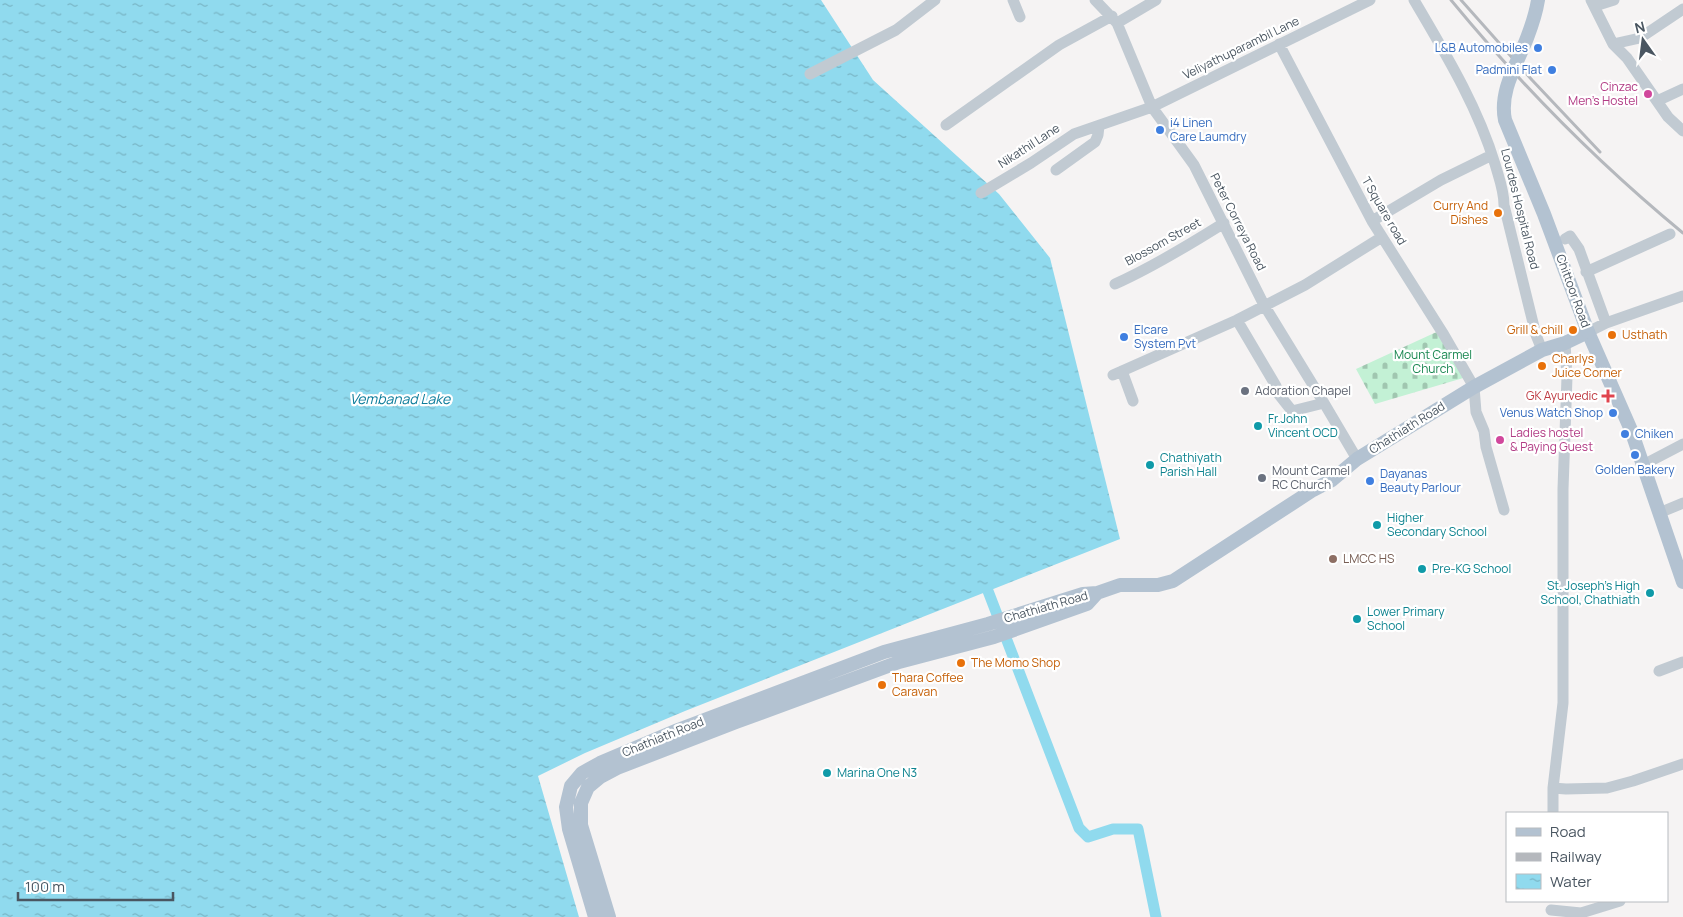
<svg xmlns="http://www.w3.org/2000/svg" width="1683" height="917" viewBox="0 0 1683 917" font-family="Manrope,sans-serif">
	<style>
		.cemetery { fill: url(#cemetery-stones) }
		.water { fill: url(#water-ripples) }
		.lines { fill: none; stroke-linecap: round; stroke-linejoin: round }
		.canal { stroke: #90daee; stroke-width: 11 }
		.minor { stroke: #c1cad2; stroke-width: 11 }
		.major { stroke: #b3c2d1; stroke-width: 14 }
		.rail { stroke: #b5b8bd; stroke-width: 3 }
		.major-bridge { stroke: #b3c2d1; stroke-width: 14 }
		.shop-dot { fill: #3f7fe0; stroke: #fff; stroke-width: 2 }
		.hotel-dot { fill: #d1479c; stroke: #fff; stroke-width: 2 }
		.food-dot { fill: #e8710a; stroke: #fff; stroke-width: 2 }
		.worship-dot { fill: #6b7280; stroke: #fff; stroke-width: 2 }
		.health-dot { fill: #e0444e; stroke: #fff; stroke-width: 2 }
		.culture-dot { fill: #0f9aa8; stroke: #fff; stroke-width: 2 }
		.education-dot { fill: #8d6e63; stroke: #fff; stroke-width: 2 }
		.labels { text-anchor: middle; stroke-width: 4.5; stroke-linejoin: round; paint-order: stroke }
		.street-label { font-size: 12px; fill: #4a5661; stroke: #fff }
		.shop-label { font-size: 12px; fill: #366cbe; stroke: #fff; text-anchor: start }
		.hotel-label { font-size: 12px; fill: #b23c85; stroke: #fff; text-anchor: end }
		.food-label { font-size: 12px; fill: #c56008; stroke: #fff; text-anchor: start }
		.park-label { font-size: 12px; fill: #17864f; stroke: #fff }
		.worship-label { font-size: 12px; fill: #5b616d; stroke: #fff; text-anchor: start }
		.health-label { font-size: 12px; fill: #be3a42; stroke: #fff; text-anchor: end }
		.culture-label { font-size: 12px; fill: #0d838f; stroke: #fff; text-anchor: start }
		.education-label { font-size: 12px; fill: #785e54; stroke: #fff; text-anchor: start }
		.water-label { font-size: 14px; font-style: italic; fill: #0c7c9b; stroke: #fff }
	</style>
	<defs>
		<pattern id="cemetery-stones" width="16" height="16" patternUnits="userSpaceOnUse" patternTransform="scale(1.25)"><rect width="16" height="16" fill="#c3f1d5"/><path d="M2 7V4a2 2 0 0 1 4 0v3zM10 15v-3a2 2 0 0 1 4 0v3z" fill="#a0c6b0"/></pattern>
		<pattern id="water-ripples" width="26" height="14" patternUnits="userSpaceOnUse" patternTransform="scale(1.25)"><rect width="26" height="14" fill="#90daee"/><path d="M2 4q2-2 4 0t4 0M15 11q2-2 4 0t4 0" fill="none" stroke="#78b4c4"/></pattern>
	</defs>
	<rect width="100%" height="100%" fill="#f5f3f3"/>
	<!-- cemetery -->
	<path class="cemetery" d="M1443 329 1470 376 1375 404 1356 369Z"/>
	<!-- water -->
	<path class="water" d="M0 0H821L873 80 999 194 1050 258 1120 539 685 711 585 753 538 776 579 917H0Z"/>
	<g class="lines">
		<!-- canal -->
		<path class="canal" d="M988 591 1079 828 1088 837 1113 829H1138L1156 917"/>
		<!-- minor -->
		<path class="minor" d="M1013 0 1020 17
			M1095 0 1117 23 1152 107 1194 165 1264 305 1324 403 1357 459
			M1414 0C1445 53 1477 105 1495 164 1499 178 1504 190 1504 205L1536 335 1542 350
			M1591 0 1613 44 1627 58 1668 117 1683 131
			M1595 6 1614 0
			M1117 23 1156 0
			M1279 44 1372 221 1444 335 1474 387 1476 412 1484 431 1486 447 1504 510
			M1613 44 1640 38 1683 9
			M810 74 896 30 935 0
			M1657 101 1683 89
			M946 125 1059 45 1112 16
			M1056 170 1095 142 1098 135 1099 126
			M981 193 1031 163 1074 134 1152 107 1370 0
			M1372 221 1441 180 1492 155
			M1565 239 1570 236 1579 249 1606 323
			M1586 272 1670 234
			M1115 284C1153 267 1189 245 1224 223
			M1588 332 1606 323 1683 296
			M1122 371 1133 401
			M1113 375 1237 320
			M1324 403 1292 411 1277 392 1276 386 1237 320 1305 285 1382 237
			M1643 465 1683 444
			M1659 513 1683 503
			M1659 671 1683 662
			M1553 788 1566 789 1607 788 1633 781 1683 764
			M1553 813V788L1563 703V489L1567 377 1565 343
			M1551 910 1581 913 1620 901"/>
		<!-- major -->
		<path class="major" d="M595 917 569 829 566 807 571 786 582 773 600 763 678 730 884 652 988 624 1083 594 1097 593 1120 585H1158L1173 581 1313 490 1332 480 1357 459 1474 387 1542 350 1565 343 1588 332 1631 430 1683 582
			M609 917 581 825V803L588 787 600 777 617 768 736 722 899 662 994 637 1087 604 1097 593"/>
		<!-- rail -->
		<path class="rail" d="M1451 0C1521 85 1598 163 1683 233
			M1461 0 1532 80 1600 152"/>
		<!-- major-bridge -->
		<path class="major-bridge" d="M1538 0C1536 13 1532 25 1527 38 1517 64 1499 91 1505 120L1544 214 1588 332"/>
	</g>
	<!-- markers -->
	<g class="shop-dot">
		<circle cx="1538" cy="48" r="5"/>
		<circle cx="1552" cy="70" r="5"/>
		<circle cx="1160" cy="130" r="5"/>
		<circle cx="1124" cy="337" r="5"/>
		<circle cx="1613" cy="413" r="5"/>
		<circle cx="1625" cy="434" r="5"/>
		<circle cx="1635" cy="455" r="5"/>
		<circle cx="1370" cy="481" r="5"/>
	</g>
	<g class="hotel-dot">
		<circle cx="1648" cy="94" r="5"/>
		<circle cx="1500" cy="440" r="5"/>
	</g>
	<g class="food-dot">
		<circle cx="1498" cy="213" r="5"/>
		<circle cx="1573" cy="330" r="5"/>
		<circle cx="1612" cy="335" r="5"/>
		<circle cx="1542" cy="366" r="5"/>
		<circle cx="961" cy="663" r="5"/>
		<circle cx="882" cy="685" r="5"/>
	</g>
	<g class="worship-dot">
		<circle cx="1245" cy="391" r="5"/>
		<circle cx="1262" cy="478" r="5"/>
	</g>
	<path class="health-dot" d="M1605.5 388.5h5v5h5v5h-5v5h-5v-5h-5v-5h5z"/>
	<g class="culture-dot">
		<circle cx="1258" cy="426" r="5"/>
		<circle cx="1150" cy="465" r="5"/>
		<circle cx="1377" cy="525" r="5"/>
		<circle cx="1422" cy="569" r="5"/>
		<circle cx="1650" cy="593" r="5"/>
		<circle cx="1357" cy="619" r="5"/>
		<circle cx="827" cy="773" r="5"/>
	</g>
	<circle class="education-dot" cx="1333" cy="559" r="5"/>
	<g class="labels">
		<!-- street labels -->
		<g class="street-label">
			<text transform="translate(1241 48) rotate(-26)" y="4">Veliyathuparambil Lane</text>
			<text transform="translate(1029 146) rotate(-33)" y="4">Nikathil Lane</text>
			<text transform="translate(1520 209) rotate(76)" y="4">Lourdes Hospital Road</text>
			<text transform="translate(1384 211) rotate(60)" y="4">T Square road</text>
			<text transform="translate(1238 222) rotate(63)" y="4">Peter Correya Road</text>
			<text transform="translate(1163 242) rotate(-29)" y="4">Blossom Street</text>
			<text transform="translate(1573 291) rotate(70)" y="4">Chittoor Road</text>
			<text transform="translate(1407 428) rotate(-32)" y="4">Chathiath Road</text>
			<text transform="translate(1046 607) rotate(-16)" y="4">Chathiath Road</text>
			<text transform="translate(663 737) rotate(-22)" y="4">Chathiath Road</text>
		</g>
		<!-- shop labels -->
		<g class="shop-label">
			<text x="1528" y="52" text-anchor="end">L&amp;B Automobiles</text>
			<text x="1542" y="74" text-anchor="end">Padmini Flat</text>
			<text x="1170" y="127">i4 Linen<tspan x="1170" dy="14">Care Laumdry</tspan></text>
			<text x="1134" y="334">Elcare<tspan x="1134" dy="14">System Pvt</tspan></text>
			<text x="1603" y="417" text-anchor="end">Venus Watch Shop</text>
			<text x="1635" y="438">Chiken</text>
			<text x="1635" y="474" text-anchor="middle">Golden Bakery</text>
			<text x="1380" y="478">Dayanas<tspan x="1380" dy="14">Beauty Parlour</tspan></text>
		</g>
		<!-- hotel labels -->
		<g class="hotel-label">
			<text x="1638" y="91">Cinzac<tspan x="1638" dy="14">Men's Hostel</tspan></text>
			<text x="1510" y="437" text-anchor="start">Ladies hostel<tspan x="1510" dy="14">&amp; Paying Guest</tspan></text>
		</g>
		<!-- food labels -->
		<g class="food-label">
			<text x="1488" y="210" text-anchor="end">Curry And<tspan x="1488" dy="14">Dishes</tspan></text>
			<text x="1563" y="334" text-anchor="end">Grill &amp; chill</text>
			<text x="1622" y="339">Usthath</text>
			<text x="1552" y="363">Charlys<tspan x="1552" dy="14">Juice Corner</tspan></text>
			<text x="971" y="667">The Momo Shop</text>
			<text x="892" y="682">Thara Coffee<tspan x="892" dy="14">Caravan</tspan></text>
		</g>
		<!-- park labels -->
		<g class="park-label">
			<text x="1433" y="359">Mount Carmel<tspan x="1433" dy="14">Church</tspan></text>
		</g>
		<!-- worship labels -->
		<g class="worship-label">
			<text x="1255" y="395">Adoration Chapel</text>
			<text x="1272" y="475">Mount Carmel<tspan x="1272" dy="14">RC Church</tspan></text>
		</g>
		<!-- health labels -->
		<g class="health-label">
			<text x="1598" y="400">GK Ayurvedic</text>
		</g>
		<!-- culture labels -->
		<g class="culture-label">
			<text x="1268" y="423">Fr.John<tspan x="1268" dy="14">Vincent OCD</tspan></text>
			<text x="1160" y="462">Chathiyath<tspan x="1160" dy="14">Parish Hall</tspan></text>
			<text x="1387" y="522">Higher<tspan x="1387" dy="14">Secondary School</tspan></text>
			<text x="1432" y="573">Pre-KG School</text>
			<text x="1640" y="590" text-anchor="end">St. Joseph's High<tspan x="1640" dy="14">School, Chathiath</tspan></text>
			<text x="1367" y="616">Lower Primary<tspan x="1367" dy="14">School</tspan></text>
			<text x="837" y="777">Marina One N3</text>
		</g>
		<!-- education labels -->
		<g class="education-label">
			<text x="1343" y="563">LMCC HS</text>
		</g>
		<!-- water labels -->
		<g class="water-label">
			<text x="400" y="404">Vembanad Lake</text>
		</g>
	</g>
	<!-- legend -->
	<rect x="1506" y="812" width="162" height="90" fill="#ffffff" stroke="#b7bbc0"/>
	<rect x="1516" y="828" width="25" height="8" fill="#b3c2d1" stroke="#b7bbc0"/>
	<text x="1550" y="837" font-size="15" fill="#4a5661">Road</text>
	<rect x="1516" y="853" width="25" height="8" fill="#b5b8bd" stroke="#b7bbc0"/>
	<text x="1550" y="862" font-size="15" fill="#4a5661">Railway</text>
	<rect x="1516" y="874" width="25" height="15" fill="url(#water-ripples)" stroke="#b7bbc0"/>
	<text x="1550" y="887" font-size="15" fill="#4a5661">Water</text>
	<!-- north arrow -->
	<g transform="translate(1643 40) rotate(346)" stroke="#ffffff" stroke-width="4" paint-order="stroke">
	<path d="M0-4L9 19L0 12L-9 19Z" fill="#4a5661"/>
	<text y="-8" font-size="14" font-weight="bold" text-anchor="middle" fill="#4a5661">N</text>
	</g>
	<!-- scale -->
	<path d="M18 892v8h155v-8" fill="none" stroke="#4a5661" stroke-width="2.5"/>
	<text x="25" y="892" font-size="15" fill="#4a5661" stroke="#ffffff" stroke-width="4" paint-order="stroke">100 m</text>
</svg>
